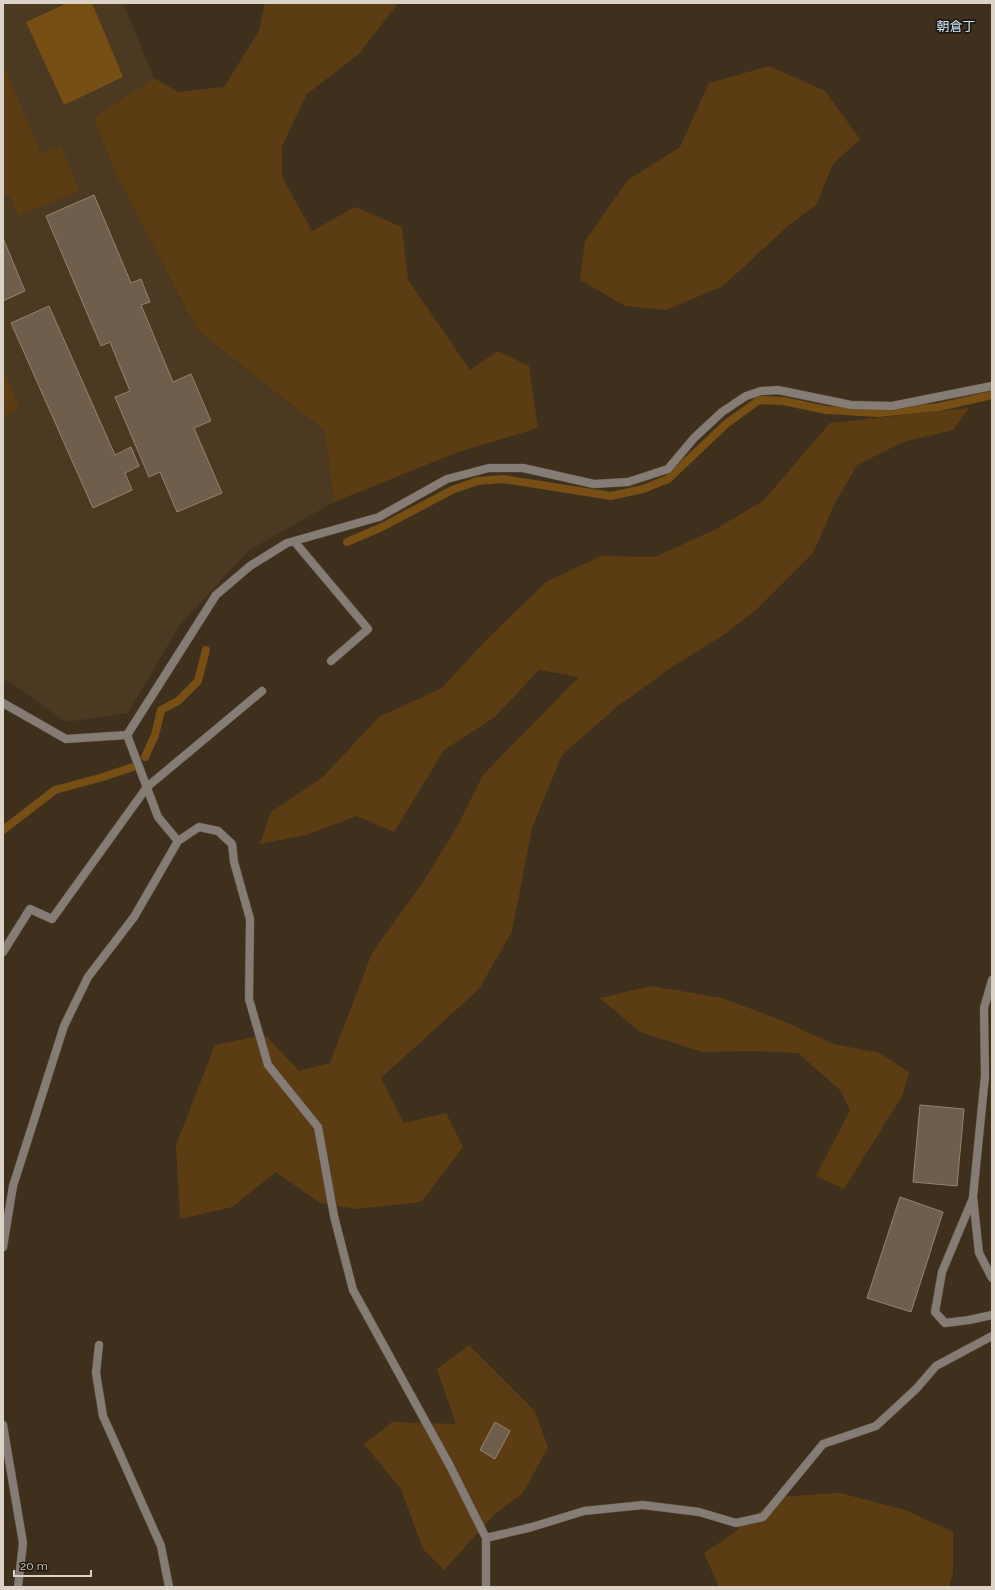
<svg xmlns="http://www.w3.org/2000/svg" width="995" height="1590" viewBox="0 0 995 1590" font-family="Raleway,'Noto Sans JP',sans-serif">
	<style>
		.built { fill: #4c3921 }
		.green { fill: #5c3d13 }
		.water { fill: #774e14 }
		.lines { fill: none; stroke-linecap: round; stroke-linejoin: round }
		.stream { stroke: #774e14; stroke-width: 8 }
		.building { fill: #6f5e4c; stroke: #94836f }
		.street-casing { stroke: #5b4d3d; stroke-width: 9 }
		.street { stroke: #857d75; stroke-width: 8 }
		.labels { text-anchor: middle; stroke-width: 3.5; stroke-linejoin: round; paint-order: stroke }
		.quarter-label { font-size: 13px; fill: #cfe5fd; stroke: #201912 }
	</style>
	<rect width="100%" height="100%" fill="#3f301e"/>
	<!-- built -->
	<path class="built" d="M6 3H123L154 78 93 118 118 179 198 331 325 431 334 502 248 551 179 626 128 713 66 722 8 681H3V5Z"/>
	<!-- green -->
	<path class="green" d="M265 3H398L359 54 307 94 282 146V177L312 231 355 207 402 227 408 280 470 370 498 351 529 366 538 428 458 452 334 502 325 431 198 331 118 179 93 118 154 78 178 92 224 87 259 31Z
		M3 63 41 154 61 146 79 191 19 216 9 194 3 196Z
		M769 66 825 91 860 139 833 164 816 205 789 225 723 286 666 310 625 306 580 280 585 241 628 180 680 147 709 83Z
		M3 369 20 409 3 417Z
		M969 408 953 430 903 442 857 465 835 503 813 553 758 608 725 634 672 667 618 706 562 755 532 828 512 931 479 989 381 1078 404 1123 446 1113 463 1147 421 1202 357 1209 320 1203 276 1172 232 1207 180 1219 176 1145 215 1045 265 1035 299 1071 330 1063 372 953 421 885 457 827 483 775 579 677 539 670 495 717 444 750 394 832 357 816 306 835 260 844 271 812 323 777 379 717 442 688 486 640 546 582 601 556 655 557 716 529 764 500 830 423Z
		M651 986 722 998 783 1021 833 1044 880 1053 909 1072 902 1096 844 1189 816 1176 850 1110 841 1091 798 1053 755 1051 703 1052 640 1032 600 998Z
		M469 1345 535 1411 548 1448 522 1494 496 1513 444 1570 423 1549 401 1489 364 1444 392 1422 456 1424 437 1369Z
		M840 1493 905 1510 953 1532V1573L949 1587H719L704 1553 732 1534 777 1497Z"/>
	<!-- water -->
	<path class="water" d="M67 3H92L123 77 64 105 26 22Z"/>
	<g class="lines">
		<!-- stream -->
		<path class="stream" d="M347 542 382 527 452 490 477 481 503 479 611 496 643 489 668 479 726 424 759 400 783 401 826 410 878 413 939 407 992 395
			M145 757 155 735 161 710 178 701 198 681 206 650
			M3 830 55 790 103 777 133 767"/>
	</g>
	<!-- building -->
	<path class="building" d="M94 195 131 283 141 279 150 302 141 305 173 382 191 374 211 421 194 428 222 493 177 512 160 472 149 477 115 397 130 391 110 342 101 346 46 216Z
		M3 238 25 291 3 301Z
		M49 306 115 455 131 447 139 466 125 473 132 490 93 508 11 323Z
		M920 1105 964 1109 957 1186 913 1182Z
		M900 1197 943 1212 911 1312 867 1298Z
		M495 1422 510 1431 495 1459 480 1450Z"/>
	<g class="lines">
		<defs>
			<path id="street" d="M294 541 368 629 331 661
				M3 703 66 739 127 735
				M178 841 158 817 127 735 216 595 250 566 287 543 379 517 447 479 489 468H523L594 484 628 482 668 469 694 438 722 412 746 396 761 391 778 390 851 405 892 406 992 386
				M3 952 30 909 52 919 147 787 262 691
				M992 980 984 1008 985 1076 973 1197 979 1253 992 1278
				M973 1198 942 1272 935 1312 945 1323 969 1320 992 1315
				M3 1247 13 1186 64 1026 88 977 134 917 178 841 199 827 218 831 232 844 234 862 250 919 249 999 268 1065 318 1127 334 1216 353 1290 450 1466 486 1538V1587
				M99 1345 96 1373 103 1416 161 1546 169 1587
				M3 1425 23 1543 18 1587
				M486 1538 532 1527 584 1511 643 1505 699 1512 736 1523 763 1517 823 1444 876 1426 916 1389 936 1366 992 1336"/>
		</defs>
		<!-- street casing -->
		<use href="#street" class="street-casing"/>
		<!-- street -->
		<use href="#street" class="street"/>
	</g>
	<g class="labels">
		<!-- quarter labels -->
		<g class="quarter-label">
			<text x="956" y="31">朝倉丁</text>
		</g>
	</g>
	<!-- border -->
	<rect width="995" height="1590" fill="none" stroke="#dcd3c8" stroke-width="8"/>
	<!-- scale -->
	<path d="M14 1570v6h77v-6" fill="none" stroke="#dcd3c8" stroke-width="2"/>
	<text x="20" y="1570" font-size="12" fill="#dcd3c8" stroke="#201912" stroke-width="3" paint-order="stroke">20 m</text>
</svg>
